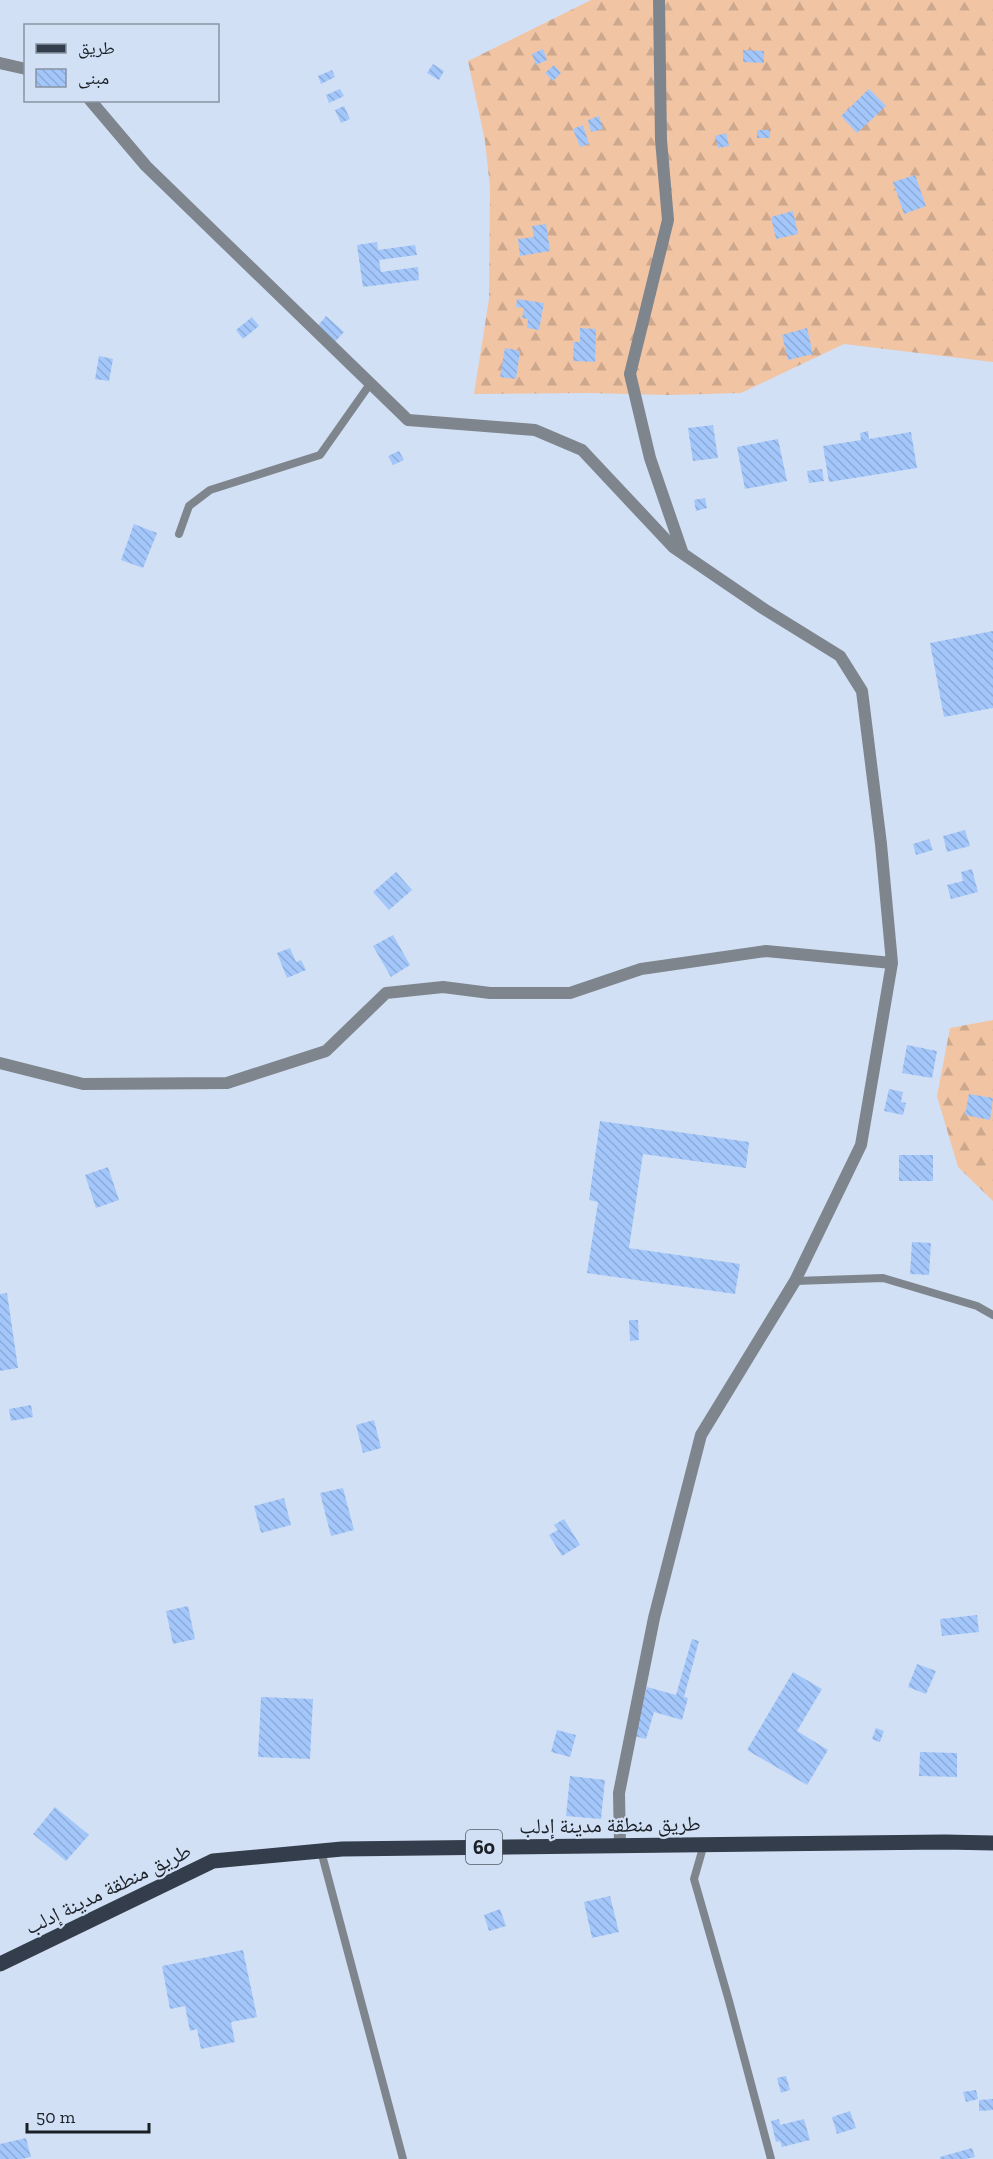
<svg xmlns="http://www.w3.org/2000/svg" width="993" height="2159" viewBox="0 0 993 2159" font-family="'Zilla Slab','Noto Naskh Arabic',serif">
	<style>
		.forest { fill: url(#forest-firs) }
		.building { fill: url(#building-back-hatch) }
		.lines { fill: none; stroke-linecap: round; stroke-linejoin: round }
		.lane { stroke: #7f858d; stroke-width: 8 }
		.street { stroke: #7f858d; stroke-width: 12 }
		.primary { stroke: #333d4b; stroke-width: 15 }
		.labels { text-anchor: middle; stroke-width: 4.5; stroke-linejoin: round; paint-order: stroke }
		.shield { fill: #d2e0f5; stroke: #525a65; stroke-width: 1.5 }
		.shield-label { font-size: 20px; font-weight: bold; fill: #1b2027 }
		.street-label { font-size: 21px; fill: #1b2027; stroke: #d2e0f5 }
	</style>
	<defs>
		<pattern id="forest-firs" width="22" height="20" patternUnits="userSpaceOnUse" patternTransform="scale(1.5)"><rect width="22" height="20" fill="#f1c4a4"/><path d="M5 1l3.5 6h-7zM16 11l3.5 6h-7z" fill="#cea88d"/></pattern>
		<pattern id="building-back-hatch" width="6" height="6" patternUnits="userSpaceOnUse" patternTransform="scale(1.5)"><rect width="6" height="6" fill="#a3c7fb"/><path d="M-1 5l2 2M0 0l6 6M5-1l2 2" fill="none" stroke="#8cabd7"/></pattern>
	</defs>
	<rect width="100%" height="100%" fill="#d2e0f5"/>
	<!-- forest -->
	<path class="forest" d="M591 0H993V362L844 344 741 393 669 395 589 393 474 394 489 299 490 188 485 141 468 61Z
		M993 1020V1201L958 1167 937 1096 950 1028Z"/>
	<!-- building -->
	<path class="building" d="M543 49 547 60 536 65 532 54Z
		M743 50 764 51V63L743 62Z
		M433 64 444 71 439 80 427 73Z
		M554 65 561 73 553 81 545 73Z
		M332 70 335 77 321 84 318 76Z
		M340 89 344 96 329 103 326 95Z
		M869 89 886 106 857 133 841 116Z
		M344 106 350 119 341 123 335 110Z
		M599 116 603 129 591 132 588 120Z
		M583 125 589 144 580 147 573 129Z
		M757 130H770V138H757Z
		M726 133 729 146 718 148 715 136Z
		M915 175 926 206 904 214 893 182Z
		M793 211 798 234 776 239 771 217Z
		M546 224 550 251 520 256 518 239 534 237 532 226Z
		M377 242 378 250 415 245 417 255 379 260 381 272 418 267 419 280 363 287 357 245Z
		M517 299 544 303 539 330 527 328 528 319 522 318 524 308 516 307Z
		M326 316 344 332 333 344 316 328Z
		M252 317 259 326 243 339 236 330Z
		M580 328 596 329 595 362 573 361 574 342H580Z
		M807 328 813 354 788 360 782 335Z
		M505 348 520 351 516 379 500 377Z
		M99 356 113 359 109 381 95 379Z
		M713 425 718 458 693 461 688 428Z
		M868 431 869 439 911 432 917 468 829 482 823 446 861 440 860 433Z
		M778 439 787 481 745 489 737 447Z
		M399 451 404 460 393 465 388 456Z
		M822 469 824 481 809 483 807 471Z
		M705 498 707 508 696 511 694 500Z
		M134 524 157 533 143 568 121 560Z
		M993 631V708L944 717 930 643Z
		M965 830 970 846 947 852 943 836Z
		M929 839 933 850 916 855 913 844Z
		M972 869 978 892 951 899 947 885 963 881 961 872Z
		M396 872 412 890 389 910 373 892Z
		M393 935 410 965 391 977 373 946Z
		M290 948 296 962 301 960 306 970 287 978 277 953Z
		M907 1045 937 1051 932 1078 902 1073Z
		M889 1089 903 1092 901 1102 906 1103 903 1115 884 1111Z
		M969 1094 993 1098 990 1120 965 1115Z
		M600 1121 749 1142 746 1168 643 1154 629 1248 740 1264 735 1294 587 1273 598 1202 589 1200Z
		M899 1155H933V1181H899Z
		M108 1167 119 1200 96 1208 85 1175Z
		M912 1242 931 1243 929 1275 910 1274Z
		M7 1293 18 1368 0 1371V1294Z
		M629 1320H638L639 1340 630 1341Z
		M31 1405 33 1417 11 1421 9 1409Z
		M374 1420 381 1448 363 1453 356 1425Z
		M343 1488 354 1530 331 1536 320 1493Z
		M284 1498 291 1525 261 1533 254 1506Z
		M564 1519 580 1545 562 1556 549 1535 558 1530 554 1525Z
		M188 1606 195 1639 173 1644 166 1611Z
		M977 1615 979 1632 942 1636 940 1619Z
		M692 1639 699 1641 684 1697 688 1698 682 1720 654 1712 646 1739 634 1736 647 1687 676 1695Z
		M917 1664 936 1671 926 1694 908 1687Z
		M793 1672 822 1689 797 1731 828 1750 807 1785 747 1750Z
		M261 1697 313 1699 310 1759 258 1757Z
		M876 1728 884 1731 880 1742 872 1739Z
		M557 1730 576 1735 570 1757 551 1752Z
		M920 1752 957 1753V1777L919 1776Z
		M570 1776 605 1780 601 1819 566 1816Z
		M55 1807 89 1835 66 1861 33 1834Z
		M610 1896 619 1932 592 1938 584 1902Z
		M500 1909 506 1926 489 1931 484 1915Z
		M243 1950 257 2017 231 2022 235 2042 201 2049 197 2029 190 2031 185 2006 170 2009 162 1966Z
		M786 2076 790 2090 781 2093 777 2078Z
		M976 2090 978 2099 966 2102 963 2092Z
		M993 2099V2110L979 2111V2100Z
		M850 2111 856 2128 837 2134 832 2117Z
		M779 2119 780 2125 804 2119 810 2140 782 2147 780 2141 776 2142 771 2121Z
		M26 2138 31 2157 21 2159H0V2144Z
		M972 2148 975 2157 966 2159H940V2157Z"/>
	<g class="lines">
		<!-- lane -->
		<path class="lane" d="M179 534 189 506 210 490 320 455 370 384
			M795 1281 883 1278 977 1306 993 1315
			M704 1844 694 1879 729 2001 771 2159
			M321 1851 403 2159"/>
		<!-- street -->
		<path class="street" d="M659 0 661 140 668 220 630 374 650 458 683 554
			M0 63 26 69
			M90 100 146 166 408 420 535 430 582 450 673 547 764 609 840 656 862 691 881 844 892 963 861 1145 795 1281 701 1435 654 1618 619 1793 620 1846
			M0 1063 83 1084 227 1083 326 1051 386 993 443 987 490 993H570L641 969 766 951 892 963"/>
		<!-- primary -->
		<path class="primary" d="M0 1964 213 1861 342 1849 945 1842 993 1843"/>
	</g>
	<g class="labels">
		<!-- shield labels -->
		<rect class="shield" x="466" y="1830" width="36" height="34" rx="4.5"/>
		<g class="shield-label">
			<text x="484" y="1854">60</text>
		</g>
		<!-- street labels -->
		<g class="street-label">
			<text transform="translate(610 1825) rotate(-1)" y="7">طريق منطقة مدينة إدلب</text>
			<text transform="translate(108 1889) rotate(-26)" y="7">طريق منطقة مدينة إدلب</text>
		</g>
	</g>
	<!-- legend -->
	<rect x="24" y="24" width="195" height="78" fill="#d2e0f5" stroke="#8993a3" stroke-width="1.5"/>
	<rect x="36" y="44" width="30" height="9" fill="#333d4b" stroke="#8993a3" stroke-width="1.5"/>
	<text x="78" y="54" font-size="18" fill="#1b2027">طريق</text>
	<rect x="36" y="69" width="30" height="18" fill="url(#building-back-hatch)" stroke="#8993a3" stroke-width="1.5"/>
	<text x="78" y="84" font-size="18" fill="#1b2027">مبنى</text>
	<!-- scale -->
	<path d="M27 2123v9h122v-9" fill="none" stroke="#1b2027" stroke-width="3"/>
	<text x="36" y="2123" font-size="18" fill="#1b2027" stroke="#d2e0f5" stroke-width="4.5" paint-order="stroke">50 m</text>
</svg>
